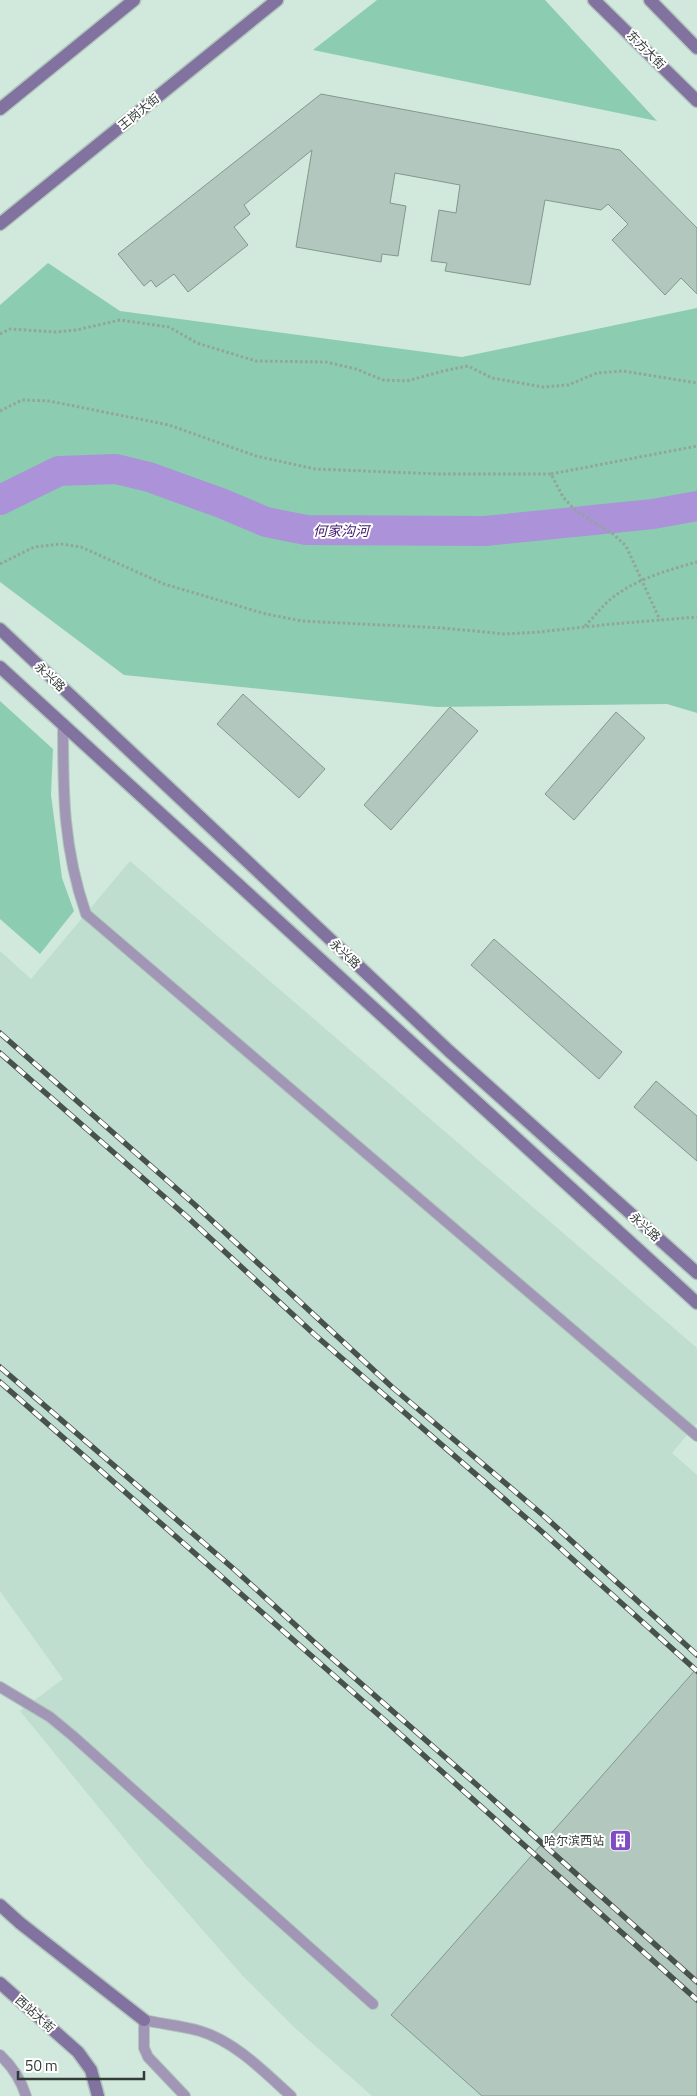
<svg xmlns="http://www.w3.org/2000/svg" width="697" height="2096" viewBox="0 0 697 2096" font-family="'Titillium Web','Noto Sans SC',sans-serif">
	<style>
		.built { fill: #bfdecf }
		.green { fill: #8ccdb1 }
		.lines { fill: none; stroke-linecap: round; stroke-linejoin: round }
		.river { stroke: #ab92d9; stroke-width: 30 }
		.building { fill: #b2c8be; stroke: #82988d }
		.lane-casing { stroke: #b1c5bc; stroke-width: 12 }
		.secondary-casing { stroke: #b1c5bc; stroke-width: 15 }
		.path { stroke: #93a49c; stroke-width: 3; stroke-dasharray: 2.5 2.5; stroke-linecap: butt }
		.lane { stroke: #a196b6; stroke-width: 10 }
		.secondary { stroke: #81729f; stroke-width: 12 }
		.rail-casing { stroke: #47524d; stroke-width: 5.5 }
		.rail { stroke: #fff; stroke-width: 4; stroke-dasharray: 11; stroke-linecap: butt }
		.labels { text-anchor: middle; stroke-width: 4; stroke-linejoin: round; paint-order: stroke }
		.street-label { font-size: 12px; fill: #323b37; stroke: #fff }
		.poi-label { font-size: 12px; fill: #323b37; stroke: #fff; text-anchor: end }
		.water-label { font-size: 14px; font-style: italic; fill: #462073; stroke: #fff }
	</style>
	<rect width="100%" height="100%" fill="#d1e8dd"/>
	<!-- built -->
	<path class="built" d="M130 861 697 1348V1423L672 1453 697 1475V2096H372L295 2028 242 1975 145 1864 20 1711 63 1679 0 1591V951L31 979Z"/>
	<!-- green -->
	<path class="green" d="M377 0H545L657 121 313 50Z
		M48 263 120 311 462 357 697 308V713L667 704 437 707 124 675 0 582V305Z
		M0 701 53 749 51 795 62 878 74 911 40 954 0 919Z"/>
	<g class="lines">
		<!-- river -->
		<path class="river" d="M0 500 59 471 116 469 149 477 221 503 266 522 306 530 485 531 653 514 697 506"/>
	</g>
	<!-- building -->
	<path class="building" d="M321 94 620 150 697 228V294L681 278 665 295 612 240 628 224 608 204 601 210 545 200 530 285 445 271 447 263 431 261 439 210 456 213 460 185 395 173 390 203 406 206 398 256 382 254 381 262 296 247 312 150 244 205 250 214 234 227 248 245 188 292 174 274 156 287 151 280 144 286 118 254Z
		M243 694 325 769 299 798 217 724Z
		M450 707 478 731 391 830 364 805Z
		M616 712 645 738 574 820 545 794Z
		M494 939 622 1052 599 1079 471 965Z
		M656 1081 697 1116V1161L634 1107Z
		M697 1668V2096H482L391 2015Z"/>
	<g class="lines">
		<defs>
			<path id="lane" d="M63 723C63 792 63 848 86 914L697 1436
				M0 1687 50 1717 73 1736 373 2004
				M0 2055C13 2067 21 2080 26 2096
				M185 2096 148 2057 144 2048V2020C162 2024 182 2026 200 2031 236 2042 264 2072 291 2096"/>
			<path id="secondary" d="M594 0 697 101
				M650 0 697 48
				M0 109 134 0
				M0 224 277 0
				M0 629 449 1051 697 1273
				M0 667 697 1303
				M0 1905 20 1923 144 2020
				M0 1983 78 2052 91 2070 98 2096"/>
		</defs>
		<!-- lane casing -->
		<use href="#lane" class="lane-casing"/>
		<!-- secondary casing -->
		<use href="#secondary" class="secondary-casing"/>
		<!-- path -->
		<path class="path" d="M0 334 10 329 55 332 76 330 120 320 169 327 197 343 256 361 326 362 356 369 383 380 407 381 443 371 468 366 492 378 543 387 568 385 597 373 623 371 697 383
			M0 411 22 400 49 401 169 425 256 456 315 469 440 474H551L563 497 575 510 613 534 626 546 660 620
			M551 474 697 446
			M0 564 34 547 61 544 81 547 164 584 266 614 302 621 443 628 505 634 539 632 612 624 697 617
			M585 626C594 617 602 606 612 598 636 579 668 570 697 562"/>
		<!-- lane -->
		<use href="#lane" class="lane"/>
		<!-- secondary -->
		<use href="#secondary" class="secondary"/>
		<defs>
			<path id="rail" d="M0 1033 194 1204 392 1387 544 1516 697 1655
				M0 1053 185 1215 315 1335 540 1530 697 1671
				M0 1367 235 1570 325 1652 477 1785 697 1982
				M0 1382 381 1717 697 2000"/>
		</defs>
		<!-- rail casing -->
		<use href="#rail" class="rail-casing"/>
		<!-- rail -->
		<use href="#rail" class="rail"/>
	</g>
	<!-- icons -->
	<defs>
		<symbol id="building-square" viewBox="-11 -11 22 22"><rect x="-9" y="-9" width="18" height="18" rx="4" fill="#7f4cc3" stroke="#fff"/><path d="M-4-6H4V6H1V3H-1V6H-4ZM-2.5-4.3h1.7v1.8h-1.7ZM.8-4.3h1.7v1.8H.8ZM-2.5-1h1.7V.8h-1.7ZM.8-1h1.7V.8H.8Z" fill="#fff"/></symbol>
	</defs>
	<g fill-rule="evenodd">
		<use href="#building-square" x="608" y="1828" width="25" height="25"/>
	</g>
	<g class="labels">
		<!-- street labels -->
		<g class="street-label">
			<text transform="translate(646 50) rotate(45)" y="4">东方大街</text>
			<text transform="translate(139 112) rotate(-39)" y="4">王岗大街</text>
			<text transform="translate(50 677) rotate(43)" y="4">永兴路</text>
			<text transform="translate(345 954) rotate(43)" y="4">永兴路</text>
			<text transform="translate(645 1227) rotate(42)" y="4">永兴路</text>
			<text transform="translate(35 2014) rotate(42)" y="4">西站大街</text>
		</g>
		<!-- poi labels -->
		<g class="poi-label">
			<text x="604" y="1845">哈尔滨西站</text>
		</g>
		<!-- water labels -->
		<g class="water-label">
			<text x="341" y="536">何家沟河</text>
		</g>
	</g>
	<!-- scale -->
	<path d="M18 2071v8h126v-8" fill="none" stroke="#323b37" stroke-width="2.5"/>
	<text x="25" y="2071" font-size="15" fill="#323b37" stroke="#ffffff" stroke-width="4" paint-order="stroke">50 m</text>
</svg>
